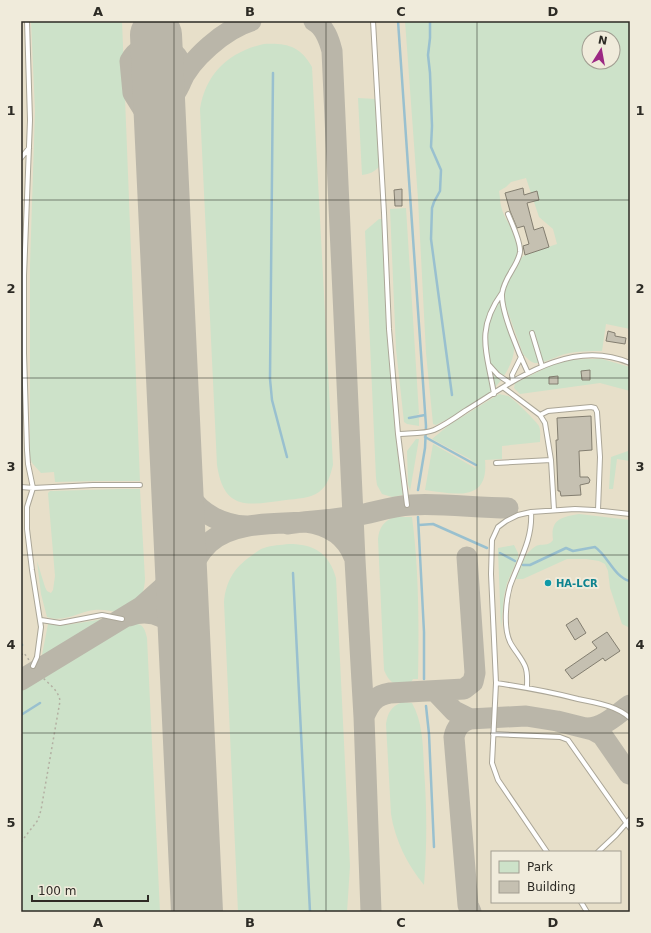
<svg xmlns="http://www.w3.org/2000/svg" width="651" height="933" viewBox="0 0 651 933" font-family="'DejaVu Sans',sans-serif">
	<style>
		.built { fill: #e7dfc9; fill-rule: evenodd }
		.green { fill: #cde2c9; fill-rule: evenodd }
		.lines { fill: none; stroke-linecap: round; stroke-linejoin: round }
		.stream { stroke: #99c0cf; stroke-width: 2.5 }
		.taxiway { stroke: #bab6a9; stroke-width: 21 }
		.runway { stroke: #bab6a9; stroke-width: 52 }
		.building { fill: #c5c0b1; stroke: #837e70 }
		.lane-casing { stroke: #aba697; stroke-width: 6 }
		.path { stroke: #b3afa2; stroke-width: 1.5; stroke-dasharray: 2 3; stroke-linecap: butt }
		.lane { stroke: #fff; stroke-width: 4 }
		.grid { fill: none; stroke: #2d2b25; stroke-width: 1; stroke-opacity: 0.55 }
		.culture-dot { fill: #0f9aa8; stroke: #f0ebdb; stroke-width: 1.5 }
		.labels { text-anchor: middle; stroke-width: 4; stroke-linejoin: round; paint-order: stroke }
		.culture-label { font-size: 10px; font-weight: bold; fill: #0d838f; stroke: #f0ebdb; text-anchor: start }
		.neatline { fill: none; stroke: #2d2b25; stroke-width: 1.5 }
		.grid-label { font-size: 13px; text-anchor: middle; font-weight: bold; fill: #2d2b25 }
	</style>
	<rect width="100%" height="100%" fill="#f0ebdb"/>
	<!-- built -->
	<path class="built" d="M21 21H630V912H21ZM589 38H613V62H589ZM492 852H620V902H492Z"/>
	<!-- green -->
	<path class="green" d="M31 21H122L140 481H97L55 482 54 472 41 473 32 463 30 457V265L35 111Z
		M405 21H630V329L606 324 602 351C589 351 578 351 565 354 557 356 543 364 535 363 530 362 527 358 523 354L505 304C502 287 512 271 522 257L525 255 557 244 553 229 539 217 526 178 511 182 506 187 499 191C500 196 500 202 501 206 504 221 520 236 518 252 515 269 499 281 500 300 501 315 512 331 514 347 515 363 500 384 488 394 473 406 454 416 436 425L433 424 426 353 418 199ZM589 38H613V62H589Z
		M264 44C287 43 300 46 312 67L333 465C330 476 328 485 319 492 311 498 296 499 286 500 249 505 224 512 217 465L200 109C206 73 229 52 264 44Z
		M358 98 376 99 380 166C374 172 370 174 362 175Z
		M406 208 419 414 410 418H419V426L407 424 404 422 396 349 390 209Z
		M379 219H382C386 312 390 404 403 495L392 497 382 494 377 485 376 478 365 231Z
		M587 359H602L630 367V391L600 383 520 394 514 388 515 383 556 363 569 360Z
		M499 394C502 395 505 395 508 396 512 397 538 423 539 426 541 431 540 437 540 442L502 446V459L485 460C489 503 454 494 425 490L433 444 475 468 476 465 470 459 432 439 449 425Z
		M630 433V461L617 459 613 489H609L611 457 628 451Z
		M416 439H419L410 491 408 484 407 451Z
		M122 489H140L145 579C144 600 136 602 120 613 111 611 103 609 94 610 78 612 64 623 47 617L41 594 37 561 45 587 47 591 51 593 53 590 55 576 48 493 50 491Z
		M579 514 630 520V628L622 624 610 588 608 571 605 564 599 561 586 559H567L523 579H515C520 568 524 553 536 546 542 543 548 547 553 540 550 519 562 517 579 514Z
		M395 517H412C419 570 419 625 418 679H413L410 684C396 685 390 685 384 670L378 539C379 528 384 520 395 517Z
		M289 544C314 544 329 553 336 578L350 866 347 912H238L224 602C226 581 234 568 251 556 255 553 260 549 264 548 272 545 281 545 289 544Z
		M514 545 518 553V558L507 583 504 596 501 629 498 550V548Z
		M110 618 41 660 48 624 66 625Z
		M134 623C144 624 145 630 147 638L160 912H21V689L129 624Z
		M402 702 412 703C423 723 423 746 424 769 427 808 427 846 424 885 407 864 395 840 391 814L386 724C388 712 391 707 402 702Z"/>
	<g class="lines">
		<!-- stream -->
		<path class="stream" d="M398 21 426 426 425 448 418 490
			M430 21V38L428 55 430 73 432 126 431 147 441 170 440 191 434 202 432 208 431 239 452 395
			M273 73 270 379 272 400 287 457
			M409 418 425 415
			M425 437 476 465
			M418 517 424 632V679
			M419 525 433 524 487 548
			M500 553 515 561
			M523 565H530L566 548 573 551 595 547C608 556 614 577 630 581
			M293 573 310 912
			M21 644 22 645
			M426 706 429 734 434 847
			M21 715 40 703"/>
		<!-- taxiway -->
		<path class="taxiway" d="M314 21C325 27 329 39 332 51L355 560 364 717 371 912
			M180 84C190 59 225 29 251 21
			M160 127C162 121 162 115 165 109 172 95 188 82 181 64 171 40 142 39 130 61L133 93 156 130 161 141
			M175 453C180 467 183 482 189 494 200 515 225 525 246 526
			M287 524C309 521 332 520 354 516 373 513 391 506 411 505 443 503 476 508 508 508
			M182 587C190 572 196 555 209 543 233 521 276 524 306 522 329 525 346 535 354 557
			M129 616C151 607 179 620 184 643
			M21 680 141 607 169 582 176 572 180 554
			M435 691 454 711 470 719 526 716 557 721 593 730 602 735 629 774
			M364 717C369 704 375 695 390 693L464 689 473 682 475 673 467 557
			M470 719C461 722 456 727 454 737L468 905 471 912
			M587 728C604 728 617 714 630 705"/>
		<!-- runway -->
		<path class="runway" d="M156 35 197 912"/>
	</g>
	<!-- building -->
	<path class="building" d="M523 188 524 195 537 191 539 200 527 203 534 230 543 227 549 247 525 255 523 246 529 244 524 226 517 228 510 211 505 193Z
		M402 189V206H395L394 190Z
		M608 331 615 333V336L626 338 625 344 606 341Z
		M590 370V380H582L581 371Z
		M558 376V384H549V377Z
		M591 416 592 450 579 451 580 477H588L590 480 589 483 580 485 581 495 561 496 560 491H558L556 440H558L557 418Z
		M577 618 586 633 575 640 566 625Z
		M607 632 620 651 605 661 603 658 572 679 565 670 597 648 592 642Z"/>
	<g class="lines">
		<defs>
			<path id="lane" d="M27 21 30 120 24 276V353L27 450 28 464 33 488 27 507V529L32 570 41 627 37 657 33 666
				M373 21 384 213 389 329 398 434 407 505
				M21 158 29 148
				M508 214C512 224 521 242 520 252 518 266 504 277 502 294 501 312 520 356 528 373
				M532 333 542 366
				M489 365 498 375 510 383
				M513 381 512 375 521 357
				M504 388 540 415 545 423 551 460 554 510
				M494 394C487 352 475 330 502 293
				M540 415 548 411 591 407 595 408 597 412 600 457 598 510
				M398 434C408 433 425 434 434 430 445 425 455 418 465 411 514 381 570 337 630 363
				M496 463 551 460
				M21 487 33 488 93 485H140
				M41 620 60 623 102 615 122 619
				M496 683C523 687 551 692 578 699 596 703 615 705 630 718
				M527 687C527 680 528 673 525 666 521 657 514 650 510 642 503 627 506 600 510 586 519 561 533 539 531 512
				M493 734 560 737 568 740 630 828
				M547 852 498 780 492 763 496 683 491 574 492 540 498 527 506 521 518 515 531 512 575 509 594 510 630 514
				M598 852 616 835 630 819
				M581 902 587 912"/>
		</defs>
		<!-- lane casing -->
		<use href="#lane" class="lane-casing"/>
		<!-- path -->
		<path class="path" d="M21 655 24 653 29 660
			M21 842 38 820 41 810 60 701C59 691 49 684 42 677"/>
		<!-- lane -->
		<use href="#lane" class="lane"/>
	</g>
	<!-- grid -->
	<path class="grid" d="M174 21V912M326 21V912M477 21V912M21 200H630M21 378H630M21 555H630M21 733H630"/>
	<!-- markers -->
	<circle class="culture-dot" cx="548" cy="583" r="4"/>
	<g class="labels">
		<!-- culture labels -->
		<g class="culture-label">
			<text x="556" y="587">HA-LCR</text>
		</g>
	</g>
	<!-- border -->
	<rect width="651" height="933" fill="none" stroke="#f0ebdb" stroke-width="44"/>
	<!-- legend -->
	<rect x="491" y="851" width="130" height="52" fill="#f0ebdb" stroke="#a29e92"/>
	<rect x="499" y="861" width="20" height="12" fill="#cde2c9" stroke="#a29e92"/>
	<text x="527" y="871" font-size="12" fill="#2d2b25">Park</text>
	<rect x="499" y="881" width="20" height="12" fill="#c5c0b1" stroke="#a29e92"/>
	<text x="527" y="891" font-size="12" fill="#2d2b25">Building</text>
	<!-- north arrow -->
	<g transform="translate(601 50) rotate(11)"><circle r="19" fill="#f0ebdb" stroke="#a29e92"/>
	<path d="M0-3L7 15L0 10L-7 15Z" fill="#9c2883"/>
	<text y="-6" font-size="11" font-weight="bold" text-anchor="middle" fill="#2d2b25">N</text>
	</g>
	<!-- scale -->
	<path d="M32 895v6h116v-6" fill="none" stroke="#2d2b25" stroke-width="2"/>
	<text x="38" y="895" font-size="12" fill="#2d2b25" stroke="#f0ebdb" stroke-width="3" paint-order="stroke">100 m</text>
	<rect x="22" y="22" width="607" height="889" class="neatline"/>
	<g class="grid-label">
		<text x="98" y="16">A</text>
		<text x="250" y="16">B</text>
		<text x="401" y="16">C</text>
		<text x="553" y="16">D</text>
		<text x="11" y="115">1</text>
		<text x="640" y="115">1</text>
		<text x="11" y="293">2</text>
		<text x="640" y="293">2</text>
		<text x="11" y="471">3</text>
		<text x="640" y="471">3</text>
		<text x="11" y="649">4</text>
		<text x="640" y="649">4</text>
		<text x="11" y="827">5</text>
		<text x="640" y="827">5</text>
		<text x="98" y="927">A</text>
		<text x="250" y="927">B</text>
		<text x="401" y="927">C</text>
		<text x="553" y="927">D</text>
	</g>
</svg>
